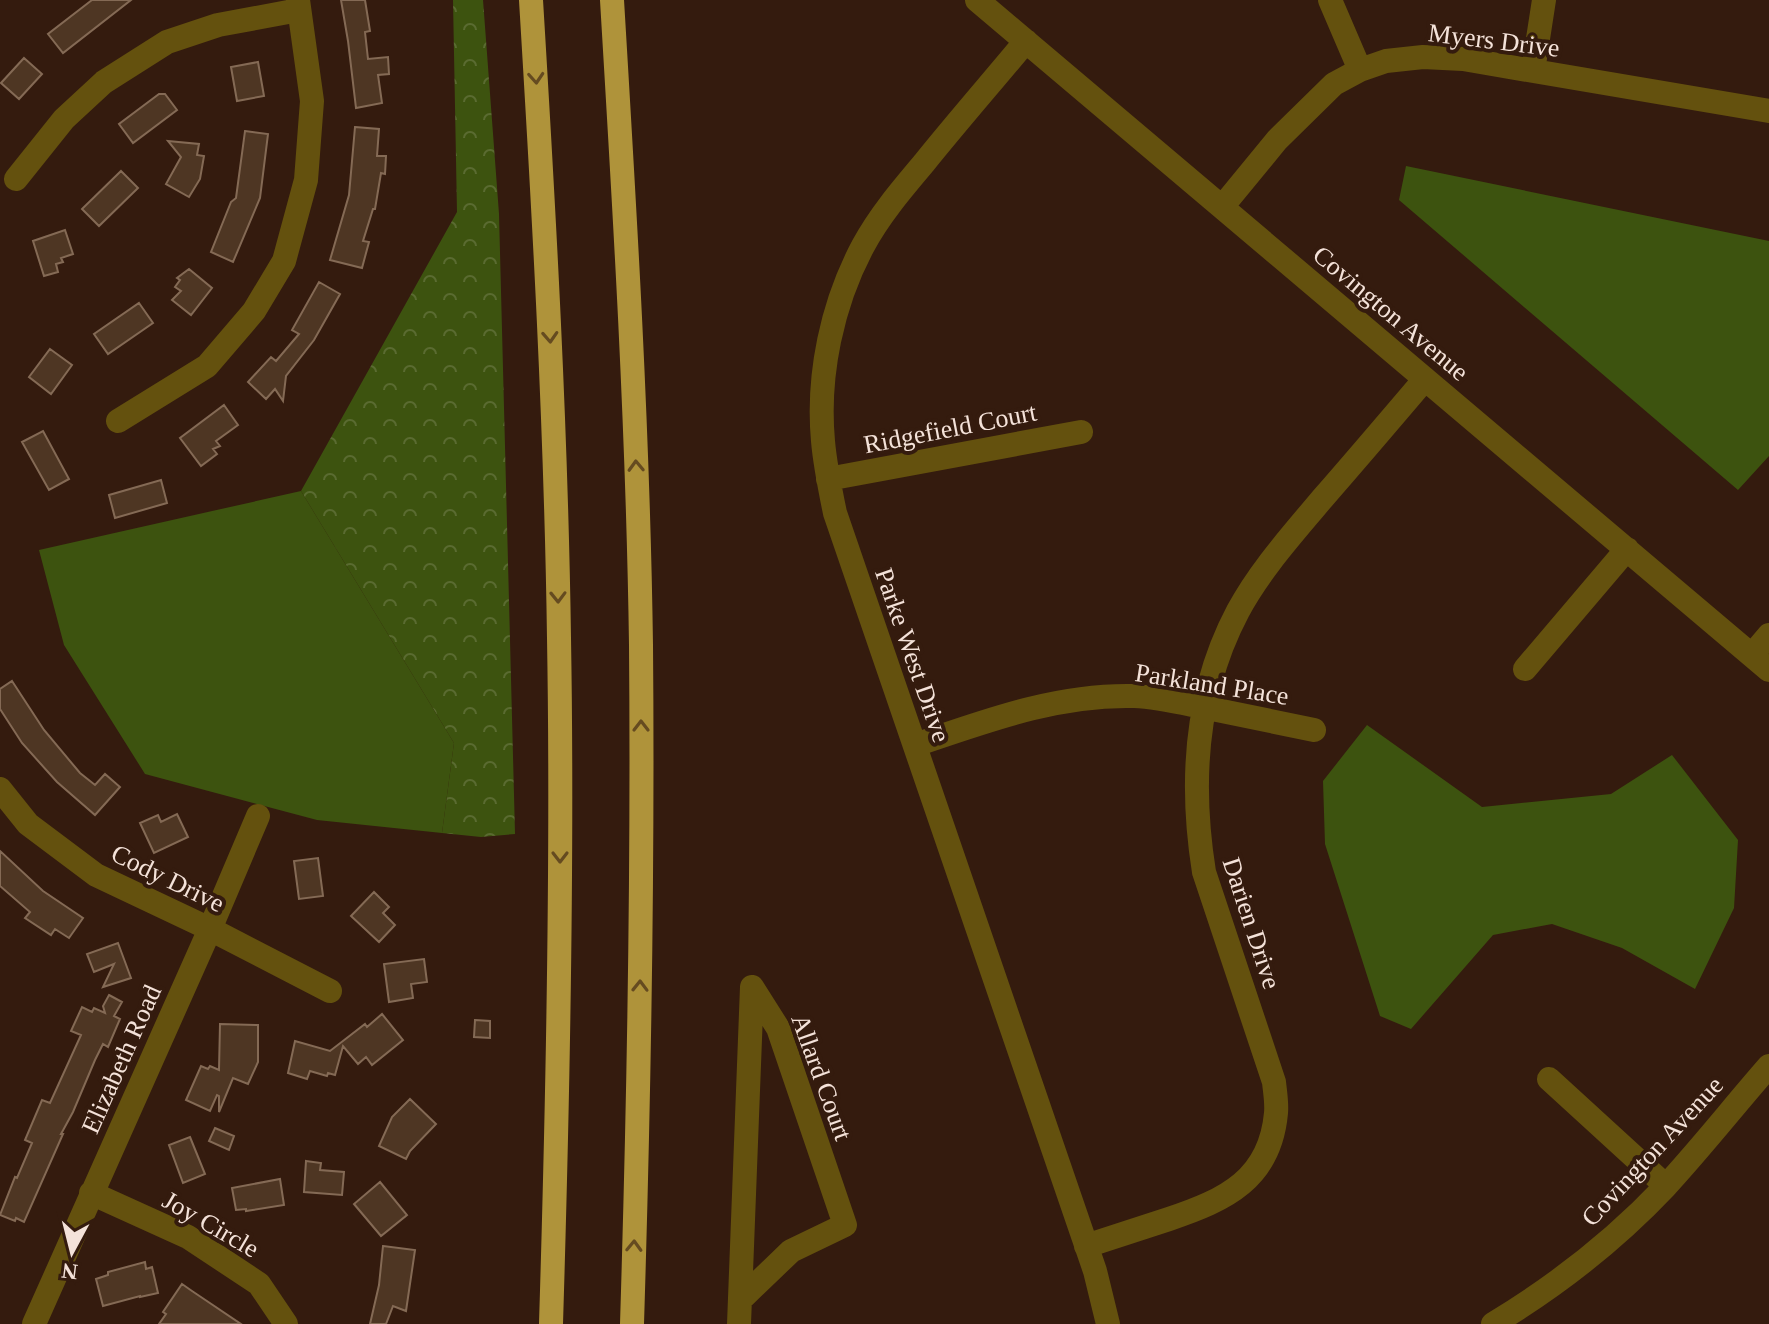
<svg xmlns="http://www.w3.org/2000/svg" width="1769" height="1324" viewBox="0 0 1769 1324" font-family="'Times New Roman',serif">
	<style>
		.forest { fill: url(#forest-crowns) }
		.park { fill: #3d530f }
		.building { fill: #4e3623; stroke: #846a55; stroke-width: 2 }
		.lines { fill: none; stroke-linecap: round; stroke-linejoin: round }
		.minor { stroke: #64510e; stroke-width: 24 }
		.highway { stroke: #af933a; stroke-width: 24 }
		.oneway { stroke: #654b20 }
		.labels { text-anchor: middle; stroke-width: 8; stroke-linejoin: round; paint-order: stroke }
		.street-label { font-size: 26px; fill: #f4e2d9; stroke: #341b0e }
	</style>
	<defs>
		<pattern id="forest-crowns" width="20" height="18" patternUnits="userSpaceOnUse" patternTransform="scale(2)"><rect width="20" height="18" fill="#3d530f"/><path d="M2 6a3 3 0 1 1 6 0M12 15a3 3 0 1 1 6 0" fill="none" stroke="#5a6b31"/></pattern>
	</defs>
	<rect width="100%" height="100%" fill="#341b0e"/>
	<!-- forest -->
	<path class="forest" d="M453 0H483L499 214 515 834 481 837 442 833 454 743 301 491 457 212Z"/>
	<!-- park -->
	<path class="park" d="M1406 166 1769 241V456L1738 490 1399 200Z
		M301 491 454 743 442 833 317 820 145 774 64 645 39 550Z
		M1367 725 1482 807 1611 794 1672 755 1738 840 1734 908 1695 989 1622 948 1552 924 1493 935 1411 1029 1380 1016 1325 844 1323 781Z"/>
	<!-- building -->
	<path class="building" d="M92 0H131L63 53 48 34Z
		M341 0H365L370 31 365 32 368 59 388 57 389 74 378 75 382 103 356 108 348 41Z
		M24 58 42 74 19 99 1 83Z
		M258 62 264 96 237 101 231 67Z
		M159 94H165L177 110 133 143 119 124Z
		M355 127 379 129 377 156H386L385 174 381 173 375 209H373L363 241 369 242 362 268 330 260 349 195Z
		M245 131 268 134 260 198 233 262 211 252 231 202 236 198Z
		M168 141 199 144 197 155 204 156 200 179 189 197 166 184 181 157Z
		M121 171 138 188 99 226 82 209Z
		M65 230 73 254 61 258 63 262 56 264 58 272 44 276 33 241Z
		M189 269 212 288 191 315 172 300 181 291 175 287 180 280 177 278Z
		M319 282 340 294 314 340 286 376 283 401 275 389 266 399 248 382 271 357 276 361 299 334 292 330Z
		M139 303 153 323 108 354 94 334Z
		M50 349 72 365 51 394 29 377Z
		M224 405 238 425 216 441 220 446 213 449 217 454 201 466 180 438Z
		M43 431 69 479 49 490 22 442Z
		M161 480 167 503 115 518 109 495Z
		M12 681 44 730 80 773 95 785 105 774 120 787 95 815 57 782 22 743 0 709V689Z
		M177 814 188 837 154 853 140 823 158 815 161 822Z
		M0 851 43 891 83 918 69 938 55 929 51 935 25 918 30 912 0 886Z
		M318 858 323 896 299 899 294 861Z
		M374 892 389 907 383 913 395 925 379 942 351 916Z
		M118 943 131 978 103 987 114 964 94 972 87 954Z
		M424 959 427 982 411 984 413 998 389 1002 384 964Z
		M109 995 122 1002 114 1016 120 1019 108 1047 103 1044 95 1060 73 1112 61 1134H63L24 1222 16 1218 15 1221 0 1215 15 1177 17 1178 32 1143 25 1140 42 1100 50 1103 81 1035 71 1031 82 1007 92 1012 94 1008 105 1013 103 1006Z
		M382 1014 403 1040 372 1065 366 1057 358 1064 343 1046 335 1075 328 1073 327 1076 310 1071 307 1079 288 1073 295 1041 330 1051 365 1024 367 1027Z
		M475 1020 490 1021V1038L474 1037Z
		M220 1024 258 1025V1062L248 1084 233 1078 219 1112V1096L217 1095 210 1111 186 1100 201 1066 208 1069 210 1066 219 1070Z
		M410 1099 436 1124 410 1151 406 1159 379 1146 392 1117Z
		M215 1128 234 1136 229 1150 209 1141Z
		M190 1137 205 1174 183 1183 169 1145Z
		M306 1161 321 1163 320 1170 344 1172 342 1195 304 1192Z
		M280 1179 284 1205 246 1211V1209L236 1210 232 1188Z
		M380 1182 407 1215 381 1236 354 1204Z
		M383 1246 415 1250 406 1311 393 1306 386 1324H370L379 1285Z
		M145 1262 146 1269 152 1267 158 1293 140 1297V1296L103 1306 96 1279 108 1275V1272Z
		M182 1284 192 1291 241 1324H159L166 1314 163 1312Z"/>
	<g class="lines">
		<!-- minor -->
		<path class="minor" d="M977 0 1769 670
			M1330 0 1360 70
			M1026 41C992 82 957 122 924 163 902 189 879 216 863 246 832 304 817 375 823 441 825 465 830 489 835 513L1095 1271 1108 1324
			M1533 71 1544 0
			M16 179 64 119 104 82 167 42 218 25 299 10
			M1222 207 1277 140 1334 84 1360 70 1386 61 1423 57 1463 59 1769 111
			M118 421 207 366 254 311 284 261 306 180 312 101 298 0
			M828 479 1081 432
			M1752 655 1769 635
			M1525 669 1627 549
			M915 745C986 721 1057 694 1134 696 1160 697 1186 704 1212 709 1246 716 1280 723 1314 730
			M0 789 28 824 96 875 210 929 330 991
			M1549 1079 1666 1186
			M91 1193 188 1237 259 1284 286 1324
			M1086 1246C1114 1237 1142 1228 1169 1219 1226 1200 1270 1179 1276 1113 1277 1103 1275 1092 1274 1082L1204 872C1190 784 1195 692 1238 611 1260 570 1292 535 1322 499 1357 459 1391 419 1425 379
			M740 1300 791 1251 845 1225 778 1028 752 987
			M34 1324 210 929 258 816
			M739 1324 752 987
			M1493 1324C1556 1286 1614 1241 1665 1187 1701 1148 1734 1106 1769 1066"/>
		<!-- highway -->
		<path class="highway" d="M531 0C544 213 556 425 559 638 563 867 558 1096 551 1324
			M612 0C625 215 638 430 641 645 643 871 639 1098 632 1324"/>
	</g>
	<!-- one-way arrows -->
	<defs><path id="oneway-chevron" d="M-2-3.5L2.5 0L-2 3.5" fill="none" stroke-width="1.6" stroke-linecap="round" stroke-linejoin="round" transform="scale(2)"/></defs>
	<g class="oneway">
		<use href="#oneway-chevron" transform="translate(536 78) rotate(86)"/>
		<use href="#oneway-chevron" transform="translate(550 337) rotate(87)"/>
		<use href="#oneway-chevron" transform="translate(636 466) rotate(-92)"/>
		<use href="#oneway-chevron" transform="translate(558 597) rotate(89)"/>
		<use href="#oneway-chevron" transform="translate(641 726) rotate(-90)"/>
		<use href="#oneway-chevron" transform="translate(560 857) rotate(90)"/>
		<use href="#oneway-chevron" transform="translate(640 986) rotate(-89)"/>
		<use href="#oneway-chevron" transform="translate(634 1246) rotate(-88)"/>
	</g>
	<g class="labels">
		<!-- street labels -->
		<g class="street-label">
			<text transform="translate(1494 40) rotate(7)" y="9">Myers Drive</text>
			<text transform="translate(1391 313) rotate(40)" y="9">Covington Avenue</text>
			<text transform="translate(950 428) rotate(-11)" y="9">Ridgefield Court</text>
			<text transform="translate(913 655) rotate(71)" y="9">Parke West Drive</text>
			<text transform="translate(1212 684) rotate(9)" y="9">Parkland Place</text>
			<text transform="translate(168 878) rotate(26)" y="9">Cody Drive</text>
			<text transform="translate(1252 923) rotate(72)" y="9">Darien Drive</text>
			<text transform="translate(121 1059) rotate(-66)" y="9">Elizabeth Road</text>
			<text transform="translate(822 1077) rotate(70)" y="9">Allard Court</text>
			<text transform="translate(1652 1151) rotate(-47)" y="9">Covington Avenue</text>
			<text transform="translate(211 1224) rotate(30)" y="9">Joy Circle</text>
		</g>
	</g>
	<!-- north arrow -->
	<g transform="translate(72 1252) rotate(187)" stroke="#341b0e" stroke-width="6" paint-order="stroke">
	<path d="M0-6L14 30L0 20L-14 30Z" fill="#f4e2d9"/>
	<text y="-12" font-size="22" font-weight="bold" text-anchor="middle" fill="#f4e2d9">N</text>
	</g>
</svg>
